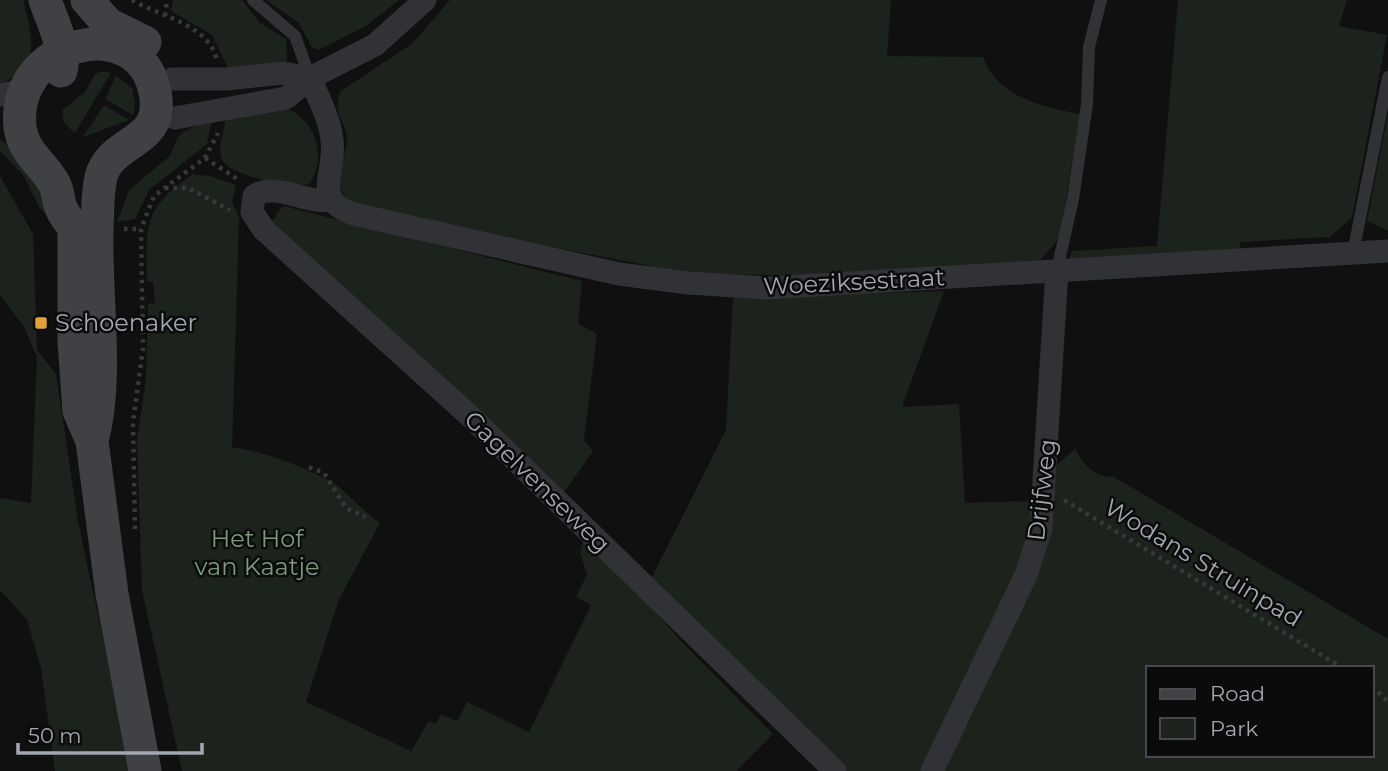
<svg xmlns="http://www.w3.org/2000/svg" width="1388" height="771" viewBox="0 0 1388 771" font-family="Montserrat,sans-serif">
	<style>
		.green { fill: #1c231d; fill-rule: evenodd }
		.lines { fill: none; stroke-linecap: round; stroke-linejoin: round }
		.path { stroke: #37393c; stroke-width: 4.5; stroke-dasharray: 3.5 5; stroke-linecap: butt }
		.service { stroke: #313235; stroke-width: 12 }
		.minor { stroke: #313235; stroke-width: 23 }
		.secondary { stroke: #3f4145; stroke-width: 33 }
		.poi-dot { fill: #e0a339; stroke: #0b0b0c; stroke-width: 2.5 }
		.labels { text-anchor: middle; stroke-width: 5; stroke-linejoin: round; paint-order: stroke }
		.street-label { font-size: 24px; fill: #a2a7b0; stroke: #0b0b0c }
		.poi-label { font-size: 24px; fill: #a2a7b0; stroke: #0b0b0c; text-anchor: start }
		.park-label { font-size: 24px; fill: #7a9a7c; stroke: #0b0b0c }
	</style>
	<rect width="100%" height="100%" fill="#101011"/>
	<!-- green -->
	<path class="green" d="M0 0H23C32 37 43 66 0 84Z
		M173 0H242L260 23 286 39 287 61 228 68 212 35 171 11Z
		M266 0H399L366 26 319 50 312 47 299 23Z
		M450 0H891L887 56 983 57C998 98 1043 107 1080 114L1060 237 1038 263 809 276 712 274 666 269 552 247 359 205C353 201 345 198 342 192 334 178 345 158 347 143 349 122 330 116 341 91L413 43Z
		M1178 0H1347L1339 26 1387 35 1352 217 1330 237 1240 242V249L1069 259 1072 251 1157 246Z
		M102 71 111 73 75 133 64 123 62 110 85 92 95 74Z
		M116 76 132 88 135 103 133 115 105 99Z
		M104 105 129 120 83 137Z
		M288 109C316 122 327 157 310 183 296 190 232 176 223 161 216 150 225 131 225 119Z
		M1388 113V231L1367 221Z
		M212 120 207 144 149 190 135 219 117 222 129 190 169 157 178 137 186 130Z
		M0 140C29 153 41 193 51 219L39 207 24 176 0 151Z
		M193 174 210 176 236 185 232 202 239 217 232 448C256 448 320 472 339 487 353 499 364 512 380 523L339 599 306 702 411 751 429 721 436 724 441 714 457 721 467 702 529 732 591 605 576 597 587 575 580 552 583 541 612 563 679 639 773 734 736 771H182L142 590 137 440 146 379 148 304 155 303 153 282 147 281C146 223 143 209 193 174Z
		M0 176 33 234 37 350 56 374 78 521 131 771H55L41 668 27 620 0 590V498L31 503 37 357 24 327 0 295Z
		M283 206 582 281 578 324 597 334 584 440 593 451 564 492 270 224Z
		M944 291 902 407 959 404 965 503 1038 501 1028 551 927 771H847L652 577 726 430 733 297Z
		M1075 449C1086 467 1092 476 1114 477L1388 639V771H939L1021 599 1053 468ZM1148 668H1372V755H1148Z"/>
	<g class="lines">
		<!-- path -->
		<path class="path" d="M132 0C157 15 209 25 216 58
			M165 16 167 0
			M205 158 239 180
			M165 188H188L230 210
			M124 229H141
			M309 467 324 473 346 508 365 517
			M1064 500 1343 668
			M135 529 133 422 143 348 141 229 154 196 205 158 218 133
			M1372 686 1388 702"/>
		<!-- service -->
		<path class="service" d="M253 0 295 36 310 78
			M1353 253 1388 77
			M1057 270 1073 199 1087 104 1089 47 1101 0"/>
		<!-- minor -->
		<path class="minor" d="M310 78C318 97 330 119 332 140 337 172 310 199 354 214L619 274 688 283 767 288 1388 251
			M172 79H226L283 73 310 78
			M0 95 25 90
			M175 118 286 98 310 78 375 45 425 0
			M332 200C308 205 275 181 254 196L252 212 264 230 472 418 835 771
			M932 771 1026 575 1041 529 1057 270"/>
		<!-- secondary -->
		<path class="secondary" d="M45 0C52 21 67 49 61 71
			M87 0 108 24 145 42
			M74 228C69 221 62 213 60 205 58 198 58 192 55 185 44 164 23 153 20 127 11 43 131 13 153 84 171 146 112 136 101 177 97 194 98 212 97 229 95 296 109 378 92 441
			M74 231V341L79 411 92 441 112 594 145 771"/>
	</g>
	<!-- markers -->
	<rect class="poi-dot" x="34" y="316" width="14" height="14" rx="3.5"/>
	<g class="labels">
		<!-- street labels -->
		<g class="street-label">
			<text transform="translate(854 282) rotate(-3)" y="8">Woeziksestraat</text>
			<text transform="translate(537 482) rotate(44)" y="8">Gagelvenseweg</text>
			<text transform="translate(1042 490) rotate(-83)" y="8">Drijfweg</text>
			<text transform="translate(1203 563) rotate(31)" y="8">Wodans Struinpad</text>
		</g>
		<!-- poi labels -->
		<g class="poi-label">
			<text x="55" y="331">Schoenaker</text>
		</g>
		<!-- park labels -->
		<g class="park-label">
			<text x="257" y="547">Het Hof<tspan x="257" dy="28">van Kaatje</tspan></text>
		</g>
	</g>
	<!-- legend -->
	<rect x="1146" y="666" width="228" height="91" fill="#0b0b0c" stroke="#47494e" stroke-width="2"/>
	<rect x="1160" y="689" width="35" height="10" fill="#3f4145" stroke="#47494e" stroke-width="2"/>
	<text x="1210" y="701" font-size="21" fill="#a2a7b0">Road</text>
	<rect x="1160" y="718" width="35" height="21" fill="#1c231d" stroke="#47494e" stroke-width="2"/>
	<text x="1210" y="736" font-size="21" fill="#a2a7b0">Park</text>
	<!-- scale -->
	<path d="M18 743v10h184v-10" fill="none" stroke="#a2a7b0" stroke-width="3.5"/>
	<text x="28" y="743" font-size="21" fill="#a2a7b0" stroke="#0b0b0c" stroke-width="5" paint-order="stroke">50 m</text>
</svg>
